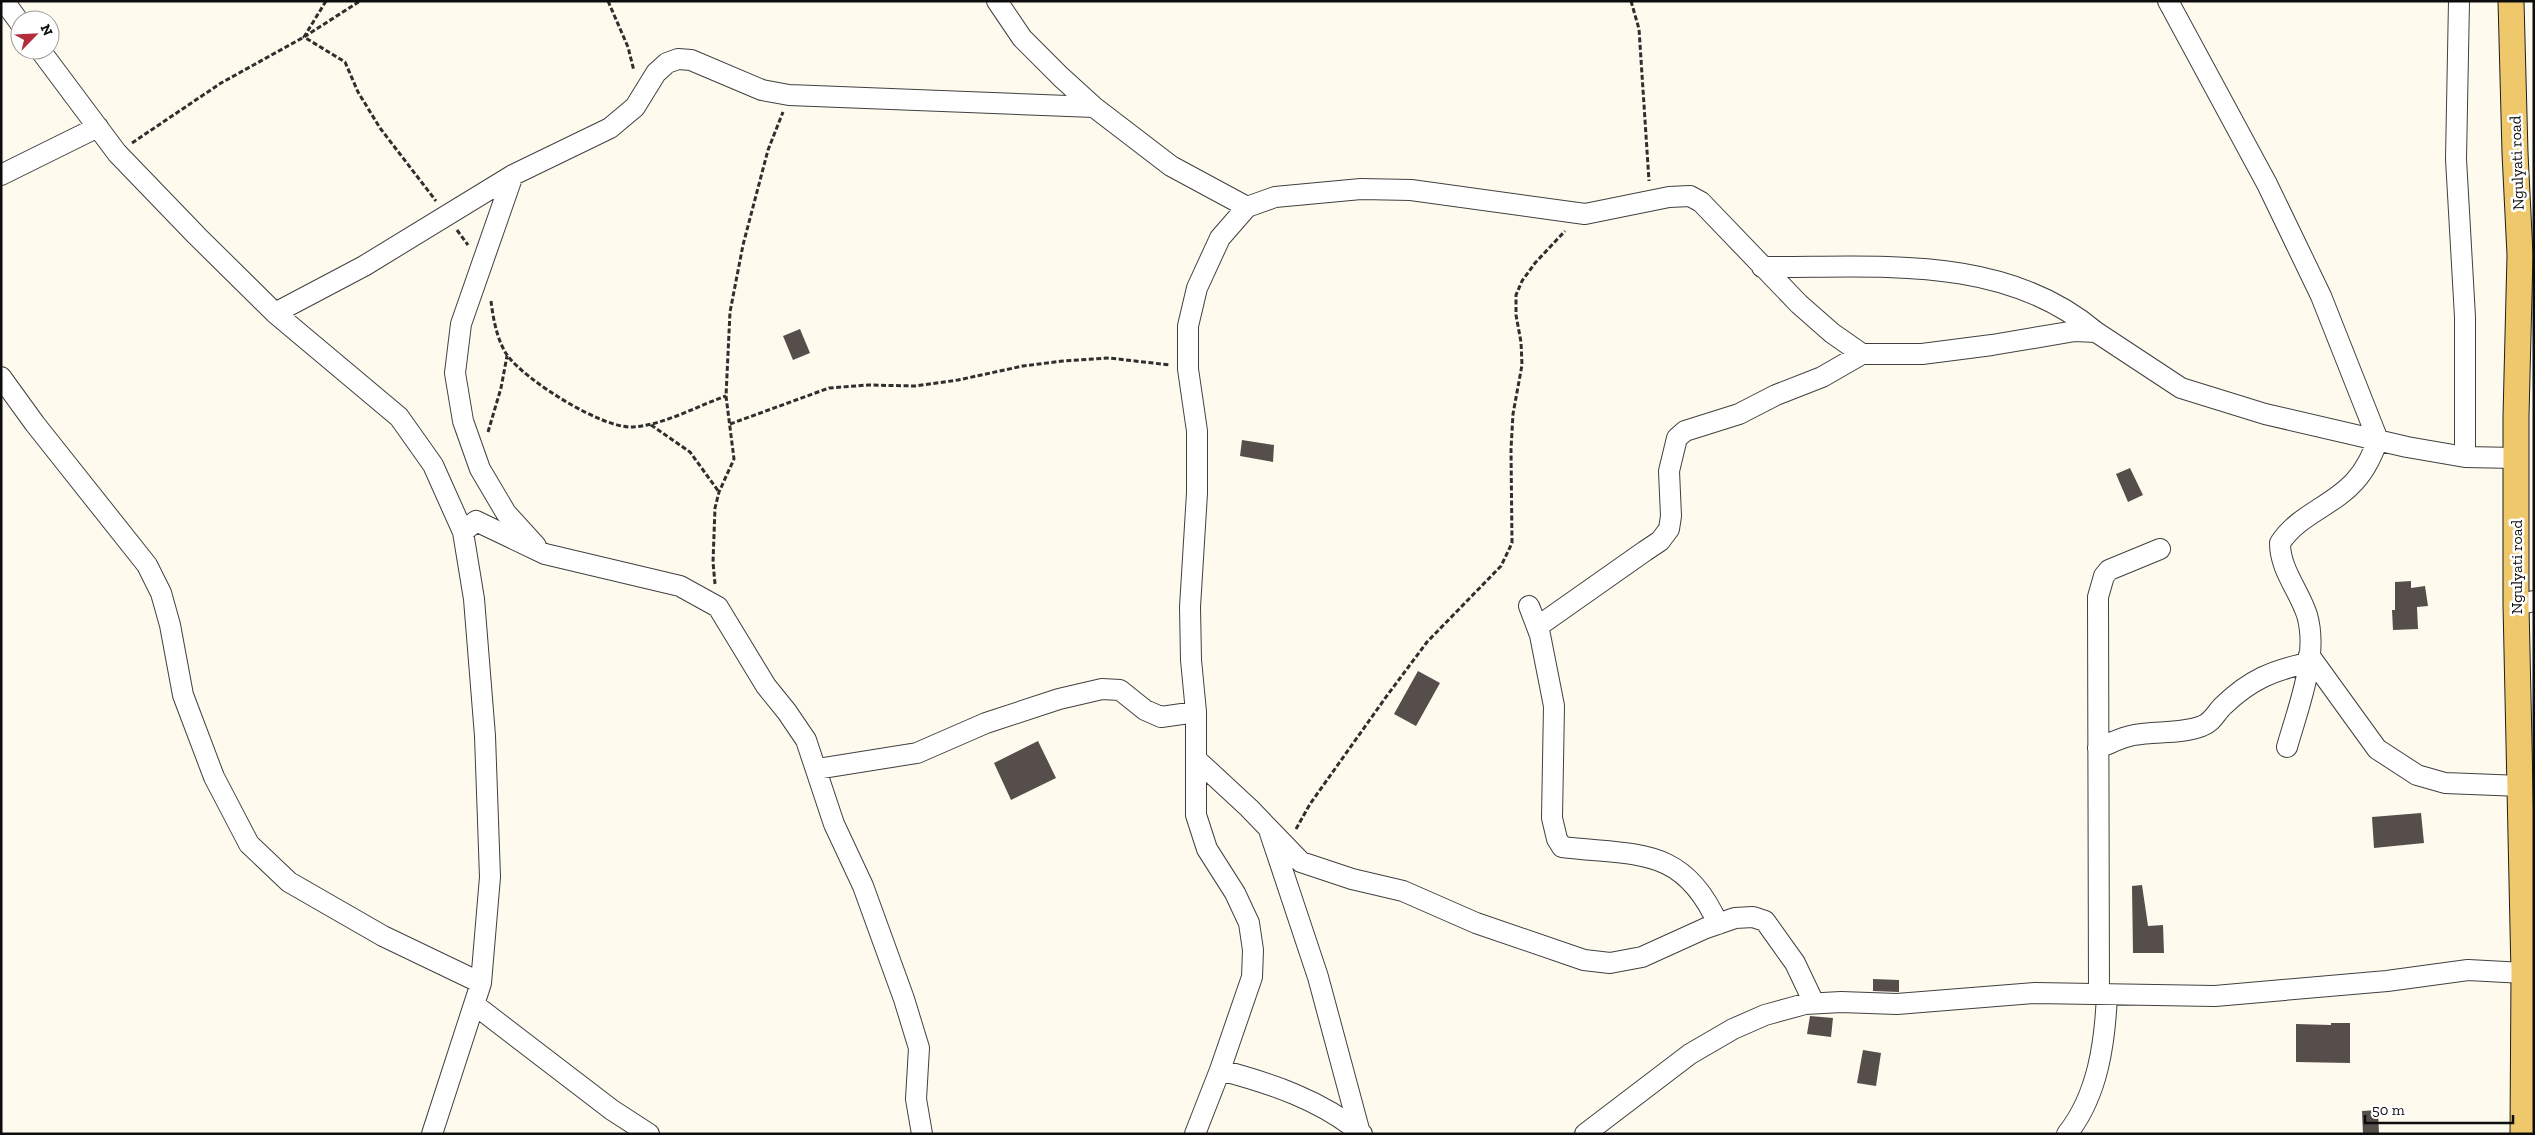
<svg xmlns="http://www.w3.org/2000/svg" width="2535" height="1135" viewBox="0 0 2535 1135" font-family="'Zilla Slab',serif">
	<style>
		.building { fill: #554e4a }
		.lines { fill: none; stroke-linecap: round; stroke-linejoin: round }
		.minor-casing { stroke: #404040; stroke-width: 22 }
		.major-casing { stroke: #1e1e1e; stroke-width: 27 }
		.path { stroke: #2f2f2f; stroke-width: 3; stroke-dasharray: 5 2.5; stroke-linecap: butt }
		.minor { stroke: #fff; stroke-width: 20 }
		.major { stroke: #f0c86c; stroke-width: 25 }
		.labels { text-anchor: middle; stroke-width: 5; stroke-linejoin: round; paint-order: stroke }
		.street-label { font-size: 16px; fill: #0d0d0d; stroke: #fff }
	</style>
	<rect width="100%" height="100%" fill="#fefaee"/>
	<!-- building -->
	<path class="building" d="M800 329 810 353 793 360 783 336Z
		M1242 440 1274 445 1273 462 1240 456Z
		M2130 468 2143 495 2128 502 2116 474Z
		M2411 581V588L2425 586 2428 606 2417 607 2418 629 2393 630 2392 610H2395V582Z
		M1418 671 1440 683 1416 726 1394 714Z
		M1038 741 1056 778 1011 800 994 763Z
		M2421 813 2424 843 2374 848 2372 817Z
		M2142 885 2148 926 2163 925 2164 953H2133L2132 886Z
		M1873 979 1899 980V992L1873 991Z
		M1810 1016 1833 1018 1831 1037 1807 1034Z
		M2331 1023H2350V1063L2296 1062V1024L2331 1025Z
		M1863 1050 1881 1053 1876 1086 1857 1083Z
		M2378 1110 2379 1134H2363L2362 1111Z"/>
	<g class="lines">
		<defs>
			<path id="minor" d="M4 1 20 23
				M997 1 1022 38 1061 77 1094 107 1171 166 1247 207
				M2168 1 2267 184 2321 296 2378 440C2372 455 2366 469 2355 481 2333 506 2299 514 2280 543 2280 570 2299 590 2307 615 2319 656 2298 708 2287 747
				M2459 1 2456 159 2465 317V457
				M40 50 117 153 197 236 275 313 399 417 433 465 463 532 474 599 485 736 490 877 481 983 432 1134
				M1 175 98 127
				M513 175 461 324 455 373 463 421 480 469 506 513 536 546
				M1762 267C1876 268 2003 253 2096 332
				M275 313 364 266 513 175 610 128 635 107 656 73 667 63 678 59 691 60 762 90 789 95 1094 107
				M1 377 35 424 147 565 161 593 170 625 183 695 214 777 249 844 289 882 383 936 481 983
				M463 532 476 521 545 554 680 586 718 607 766 686 787 712 806 740 834 824 863 886 904 999 919 1048 916 1099 922 1134
				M2516 605 2534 601
				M1529 606 1540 635 1554 706 1552 818 1557 839 1562 847C1636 856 1683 845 1718 924
				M1537 627 1645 551 1660 541 1669 529 1671 516 1669 471 1677 438 1685 431 1739 414 1776 395 1822 377 1862 354
				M2309 655 2377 749 2417 775 2445 783 2521 786
				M2098 748C2109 744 2122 737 2134 735 2155 731 2182 734 2202 726 2213 722 2216 712 2224 705 2250 680 2273 670 2308 663
				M1196 759 1249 808 1301 862 1352 879 1403 891 1476 923 1584 960 1610 963 1642 957 1706 928 1735 918 1753 917 1765 921 1795 963 1814 1003
				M817 769 917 753 986 723 1059 699 1102 689 1120 690 1145 710 1161 717 1196 712
				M1270 833 1318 977 1360 1133
				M2099 995 2098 597 2104 576 2109 570 2160 549
				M475 1005 612 1110 649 1134
				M1220 1070C1270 1083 1321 1100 1362 1134
				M1195 1134 1220 1070 1252 977 1253 950 1249 923 1235 893 1207 849 1196 815V712L1191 660 1190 607 1197 493V431L1188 369V326L1197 288 1220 238 1247 207 1275 197 1361 189 1411 190 1585 214 1669 197 1690 196 1701 202 1799 304 1832 333 1862 354H1922L1992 345 2075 331 2096 332 2181 388 2265 414 2407 447 2465 457 2516 458
				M1585 1134 1690 1054 1733 1029 1765 1015 1805 1004 1841 1002 1897 1004 2035 993 2215 996 2387 981 2468 970 2524 973
				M2067 1134C2098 1095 2105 1043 2107 994"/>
			<path id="major" d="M2511 1 2515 153 2520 255 2516 416V605L2524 973 2523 1134"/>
		</defs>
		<!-- minor casing -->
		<use href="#minor" class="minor-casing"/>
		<!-- major casing -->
		<use href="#major" class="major-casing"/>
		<!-- path -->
		<path class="path" d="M326 1 304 37 345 62 358 92 380 128 436 201
			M608 1 628 47 634 71
			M1631 1 1639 29 1649 181
			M132 143 221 83 304 37 360 1
			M457 230 468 245
			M491 301C493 318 497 340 507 355 525 380 602 429 633 427 664 425 697 406 726 396
			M730 424 829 388 868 385 915 386 958 380 1023 366 1063 361 1109 358 1170 365
			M651 425 690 452 719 492
			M488 432 501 388 507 356
			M715 584 713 562 715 508 719 492 734 459 726 396 730 312 743 245 768 150 783 112
			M1296 829 1310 804 1386 697 1427 642 1501 566 1512 543 1511 449 1513 414 1522 365 1521 342 1516 315V295L1522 281 1535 263 1565 231"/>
		<!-- minor -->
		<use href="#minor" class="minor"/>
		<!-- major -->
		<use href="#major" class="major"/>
	</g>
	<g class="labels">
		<!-- street labels -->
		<g class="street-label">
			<text transform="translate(2516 163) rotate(-92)" y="6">Ngulyati road</text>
			<text transform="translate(2516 567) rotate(-90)" y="6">Ngulyati road</text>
		</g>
	</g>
	<!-- border -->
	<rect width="2535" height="1135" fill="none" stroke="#0d0d0d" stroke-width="5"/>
	<!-- north arrow -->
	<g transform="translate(35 35) rotate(66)"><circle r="24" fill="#ffffff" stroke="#9e9e9e"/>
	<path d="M0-4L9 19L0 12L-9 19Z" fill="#b52d3c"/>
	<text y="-8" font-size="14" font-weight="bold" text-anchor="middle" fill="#0d0d0d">N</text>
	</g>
	<!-- scale -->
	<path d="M2365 1115v8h148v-8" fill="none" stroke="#0d0d0d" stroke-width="2.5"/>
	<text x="2372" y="1115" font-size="15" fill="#0d0d0d" stroke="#ffffff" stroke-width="4" paint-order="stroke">50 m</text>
</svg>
